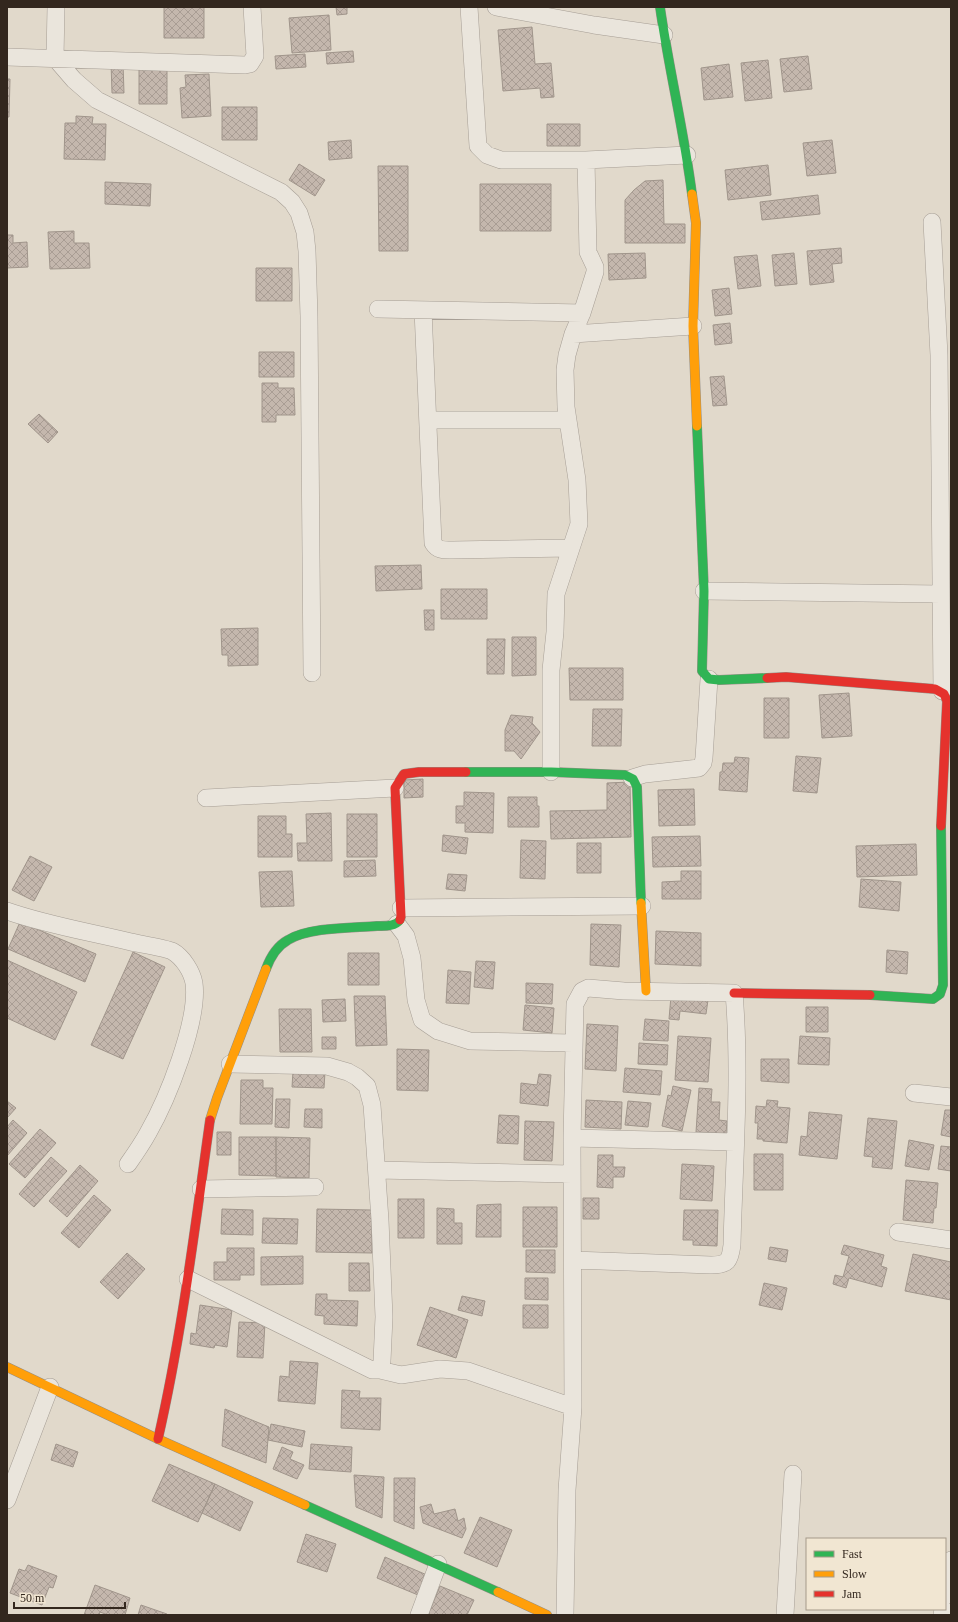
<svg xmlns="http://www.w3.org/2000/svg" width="958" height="1622" viewBox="0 0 958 1622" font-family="Georgia,serif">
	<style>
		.building { fill: url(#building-cross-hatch); stroke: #a0958b }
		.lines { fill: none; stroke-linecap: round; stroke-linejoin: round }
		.street-casing { stroke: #a69e95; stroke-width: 18 }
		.fast-casing { stroke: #958e85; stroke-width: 10 }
		.slow-casing { stroke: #958e85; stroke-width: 10 }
		.jam-casing { stroke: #958e85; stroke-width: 10 }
		.street { stroke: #eae5dc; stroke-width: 17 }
		.fast { stroke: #30b455; stroke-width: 9 }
		.slow { stroke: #ff9f0a; stroke-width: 9 }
		.jam { stroke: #e5322d; stroke-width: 9 }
	</style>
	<defs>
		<pattern id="building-cross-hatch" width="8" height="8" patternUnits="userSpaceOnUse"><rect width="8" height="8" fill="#c4b7ad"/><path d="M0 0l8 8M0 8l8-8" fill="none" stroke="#a99d94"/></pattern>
	</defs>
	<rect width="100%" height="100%" fill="#e1d9cb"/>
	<!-- building -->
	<path class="building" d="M164 7H204V38H164Z
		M336 7H347V14L337 15Z
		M329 15 331 50 292 53 289 18Z
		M532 27 535 64 551 63 554 97 541 98 540 88 503 91 498 30Z
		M353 51 354 62 327 64 326 53Z
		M305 54 306 67 276 69 275 56Z
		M808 56 812 89 784 92 780 59Z
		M768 60 772 98 745 101 741 63Z
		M111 63H123L124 93H112Z
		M729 64 733 97 704 100 701 68Z
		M139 65H167V104H139Z
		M209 74 211 116 182 118 180 88 186 87 185 75Z
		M7 79H10L9 117H7Z
		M222 107H257V140H222Z
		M76 116 93 117 92 124H106L105 160 64 159 65 123H76Z
		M547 124H580V146H547Z
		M351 140 352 158 329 160 328 142Z
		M832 140 836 173 807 176 803 143Z
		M299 164 325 180 315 196 289 180Z
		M768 165 771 195 728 200 725 170Z
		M378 166H408V251H379Z
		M663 180 664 224H685V243H625V200L634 190 645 181Z
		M105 182 151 184 150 206 105 204Z
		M480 184H551V231H480Z
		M818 195 820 214 762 220 760 202Z
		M74 231V243H89L90 268 50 269 48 232Z
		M7 235H13V243L27 242 28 267 7 268Z
		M841 248 842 263 832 264 834 282 810 285 807 251Z
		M645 253 646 278 609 280 608 254Z
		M794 253 797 284 775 286 772 255Z
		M757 255 761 286 738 289 734 257Z
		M256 268H292V301H256Z
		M729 288 732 314 715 316 712 290Z
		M730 323 732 343 715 345 713 325Z
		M259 352H294V377H259Z
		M724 376 727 405 713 406 710 377Z
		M262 383H278V388H294L295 415H276V422H262Z
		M39 414 58 432 48 443 28 424Z
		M421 565 422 589 376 591 375 566Z
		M441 589H487V619H441Z
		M424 610H434V630H425Z
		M258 628V665L228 666V655H222L221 629Z
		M512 637H536V675L512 676Z
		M487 639H505L504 674H487Z
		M569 668H623V700H570Z
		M849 693 852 736 822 738 819 695Z
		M764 698H789V738H764Z
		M593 709H622L621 746H592Z
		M511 715 533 717 532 723 540 732 521 759 514 751H505V730Z
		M796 756 821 758 817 793 793 791Z
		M735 757 749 758 747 792 719 790 720 772H722L723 763H734Z
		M423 779V797L404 798V780Z
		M630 782 631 837 551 839 550 811 607 810V783Z
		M694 789 695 825 659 826 658 790Z
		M464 792 494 793 493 833 465 832V823H456V806H464Z
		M508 797H537V806H539V827H508Z
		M331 813 332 861H298L297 843H307L306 814Z
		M347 814H377V857H347Z
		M258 816H286V834H292V857H258Z
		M443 835 468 838 466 854 442 851Z
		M700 836 701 866 653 867 652 837Z
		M521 840 546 841 545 879 520 878Z
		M577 843H601V873H577Z
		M916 844 917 875 857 877 856 846Z
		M30 856 52 867 34 901 12 890Z
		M375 860 376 876 344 877V861Z
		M292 871 294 906 261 907 259 872Z
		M681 871H701V899H662V882L681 881Z
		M448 874 467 875 465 891 446 889Z
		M861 879 901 882 899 911 859 907Z
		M20 922 96 954 85 982 8 949Z
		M591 924 621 925 619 967 590 965Z
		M656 931 701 933V966L655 964Z
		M887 950 908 952 907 974 886 972Z
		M133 952 165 967 123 1059 91 1045Z
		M348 953H379V985H348Z
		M7 960 77 992 55 1040 7 1018Z
		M476 961 495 962 493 989 474 987Z
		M448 970 471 972 469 1004 446 1003Z
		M526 983 553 984 552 1004 526 1003Z
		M354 996H385L387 1045 356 1046Z
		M671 996 708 1000 706 1014 680 1011 679 1020 669 1019Z
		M345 999 346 1021 323 1022 322 1000Z
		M525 1005 554 1008 552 1033 523 1030Z
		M806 1007H828V1032H806Z
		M279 1009H311L312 1052H280Z
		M645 1019 669 1021 668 1041 643 1040Z
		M587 1024 618 1026 616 1071 585 1069Z
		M678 1036 711 1038 708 1082 675 1080Z
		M800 1036 830 1038 829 1065 798 1064Z
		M322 1037H336V1049H322Z
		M639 1043 668 1045 667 1065 638 1064Z
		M397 1049 429 1050 428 1091 397 1090Z
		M761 1059H789V1083L761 1081Z
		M625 1068 662 1071 660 1095 623 1092Z
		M293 1071 325 1072 324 1088 292 1087Z
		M539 1074 551 1075 548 1106 520 1103 521 1083 537 1085Z
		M241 1080H263V1088H273L272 1124H240Z
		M673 1086 691 1090 682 1131 662 1126 668 1095 671 1096Z
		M699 1088 712 1089 711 1102H720L719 1120 727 1121 726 1134 696 1132Z
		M276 1099H290L289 1128 275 1127Z
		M586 1100 622 1102 621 1129 585 1127Z
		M767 1100 778 1101 777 1107 790 1108 787 1143 763 1141V1139H757L758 1123H755L756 1106 766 1107Z
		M7 1101 16 1108 7 1118Z
		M628 1101 651 1103 648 1127 625 1125Z
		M305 1109H322V1128L304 1127Z
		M945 1110H951V1137L941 1135Z
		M809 1112 842 1115 837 1159 799 1155 801 1136 807 1137Z
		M499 1115 519 1116 518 1144 497 1143Z
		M868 1118 897 1121 892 1169 872 1167 873 1157 864 1156Z
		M13 1120 27 1133 7 1156V1127Z
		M525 1121 554 1122 552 1161 524 1160Z
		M40 1129 56 1143 25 1178 9 1164Z
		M217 1132H231V1155H217Z
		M239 1137H276V1176L239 1175Z
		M276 1137 310 1138 309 1178 276 1177Z
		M909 1140 934 1145 929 1170 905 1166Z
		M941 1146 951 1147V1171L938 1169Z
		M754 1154H783V1190H754Z
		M598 1155H613V1167H625L624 1177H613V1188L597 1187Z
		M51 1157 67 1171 34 1207 19 1194Z
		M682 1164 714 1166 712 1201 680 1199Z
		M80 1165 98 1181 67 1217 49 1201Z
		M906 1180 938 1183 936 1208H934L933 1223 903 1220Z
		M94 1195 111 1210 79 1248 61 1233Z
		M583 1198H599V1219H583Z
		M398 1199H424V1238H398Z
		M501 1204V1237H476L477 1205Z
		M523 1207H557V1247H523Z
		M437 1208 454 1209V1223H462V1244H437Z
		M222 1209 253 1210V1235L221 1234Z
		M317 1209 372 1210V1253L316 1252Z
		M684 1210H718L717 1246 693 1245V1240H683Z
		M263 1218 298 1219 297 1244 262 1243Z
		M844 1245 884 1255 881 1266 887 1268 882 1287 849 1278 846 1288 833 1284 835 1275 843 1277 849 1256 841 1254Z
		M770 1247 788 1250 786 1262 768 1259Z
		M227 1248H254V1275H240V1280H214V1262H227Z
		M526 1250H555V1273L526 1272Z
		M127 1253 145 1269 118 1299 100 1282Z
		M913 1254 951 1262V1300L905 1291Z
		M303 1256V1284L261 1285V1257Z
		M349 1263H369L370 1291H349Z
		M525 1278H548V1300L525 1299Z
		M764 1283 787 1288 782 1310 759 1305Z
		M316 1294H327V1300L358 1301 357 1326 324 1324V1316L315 1315Z
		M462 1296 485 1301 482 1316 458 1310Z
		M200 1305 232 1310 227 1347 215 1345 214 1348 190 1344 191 1333 196 1334Z
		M523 1305H548V1328H523Z
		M430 1307 468 1320 456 1358 417 1345Z
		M239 1322 265 1323 263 1358 237 1357Z
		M290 1361 318 1363 315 1404 278 1401 280 1376 289 1377Z
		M342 1390 360 1391 359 1398H381L380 1430 341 1428Z
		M225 1409 269 1427 266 1463 222 1446Z
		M271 1424 305 1431 302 1447 268 1440Z
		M56 1444 78 1452 73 1467 51 1460Z
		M311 1444 352 1447 351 1472 309 1469Z
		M282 1447 293 1452 290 1459 304 1465 297 1479 273 1469Z
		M169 1464 215 1484 198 1522 152 1501Z
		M354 1475 384 1477 382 1518 356 1507Z
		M394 1478H415L414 1529 394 1521Z
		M215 1484 253 1502 240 1531 202 1513Z
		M431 1504 434 1514 455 1509 458 1521 464 1518 466 1529 462 1538 423 1523 420 1507Z
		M480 1517 512 1530 497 1567 464 1553Z
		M306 1534 336 1544 327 1572 297 1562Z
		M385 1557 427 1575 418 1595 377 1578Z
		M28 1565 57 1576 53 1588 49 1587 42 1605 10 1593 19 1569 25 1571Z
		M95 1585 130 1598 125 1615H108L100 1612 99 1615H84Z
		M440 1586 474 1600 467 1615H428Z
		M141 1605 167 1614V1615H138Z"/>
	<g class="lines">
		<defs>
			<path id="street" d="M56 7 55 58 74 80 97 100 281 192 292 202 299 213 305 232 307 251 309 316 312 673
				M469 7 478 146 487 155 501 160H586
				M496 7 594 25 664 35
				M7 57 245 65 250 64 255 56 252 7
				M932 222 939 355 942 691
				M378 309 582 313
				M423 310 433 543C438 551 444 550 453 550L571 548
				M573 334 693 326
				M428 420H568
				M704 591 941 594
				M551 772V670L555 632 556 594 579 524 577 480 566 407 565 370 567 355 573 334 582 313 595 272V267L588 252 586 160 687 155
				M632 778 645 774 699 768 703 763 704 758 709 679
				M206 798 395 788
				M401 908 642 906
				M7 911C47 925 90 932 131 942 140 944 165 948 172 951 183 957 192 972 194 983 199 1021 167 1100 148 1133 142 1144 135 1154 128 1164
				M397 924 406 936 412 958 416 1000 422 1020 438 1031 470 1041 573 1043
				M914 1093 951 1097
				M572 1138 735 1142
				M377 1170 572 1174
				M201 1189 315 1187
				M898 1232 951 1240
				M188 1279 372 1370H380L382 1361 384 1317 380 1220 372 1105 367 1086 357 1077 348 1072 327 1066 230 1064
				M380 1370 401 1375 440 1369 468 1371 573 1407
				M7 1500 50 1387
				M945 1596 951 1560
				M419 1615 438 1564
				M565 1615 567 1490 573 1407 572 1138 575 1004 582 991 588 988 624 991 734 993C741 1075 734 1162 732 1245 730 1261 728 1265 711 1265L573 1260
				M785 1615 793 1474
				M942 1615 943 1609"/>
			<path id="fast" d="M660 7C669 70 684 131 692 194
				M697 426 704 591 702 671 709 679 719 680 767 678
				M466 772H551L625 775 633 779 637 787 641 903
				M266 969C270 958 277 946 288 940 309 927 352 928 377 926 384 926 395 927 400 920
				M870 995 933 999 940 994 943 985 941 826
				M305 1505 498 1592"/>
			<path id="slow" d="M692 194 696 223 693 326 697 426
				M641 903 646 991
				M210 1120 217 1098 266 969
				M7 1367 158 1439 305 1505
				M498 1592 547 1615"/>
			<path id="jam" d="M767 678 786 677 935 689 944 694 947 701 941 826
				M400 920 401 916 395 788 404 774 419 772H466
				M734 993 870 995
				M158 1439C182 1334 195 1227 210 1120"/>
		</defs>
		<!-- street casing -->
		<use href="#street" class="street-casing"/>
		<!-- fast casing -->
		<use href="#fast" class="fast-casing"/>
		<!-- slow casing -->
		<use href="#slow" class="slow-casing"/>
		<!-- jam casing -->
		<use href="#jam" class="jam-casing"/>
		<!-- street -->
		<use href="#street" class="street"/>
		<!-- fast -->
		<use href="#fast" class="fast"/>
		<!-- slow -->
		<use href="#slow" class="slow"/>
		<!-- jam -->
		<use href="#jam" class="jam"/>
	</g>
	<!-- border -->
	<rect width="958" height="1622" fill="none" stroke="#33271e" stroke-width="16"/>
	<!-- legend -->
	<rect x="806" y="1538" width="140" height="72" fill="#f1e6d2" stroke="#a59a8a"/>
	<rect x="814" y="1551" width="20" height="6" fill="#30b455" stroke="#a59a8a"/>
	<text x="842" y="1558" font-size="12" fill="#33271e">Fast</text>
	<rect x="814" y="1571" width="20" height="6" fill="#ff9f0a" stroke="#a59a8a"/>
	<text x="842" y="1578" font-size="12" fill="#33271e">Slow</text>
	<rect x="814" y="1591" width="20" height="6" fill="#e5322d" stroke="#a59a8a"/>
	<text x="842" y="1598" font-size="12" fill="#33271e">Jam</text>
	<!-- scale -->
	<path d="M14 1602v6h111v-6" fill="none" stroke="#33271e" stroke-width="2"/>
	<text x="20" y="1602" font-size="12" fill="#33271e" stroke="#f1e6d2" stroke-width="3" paint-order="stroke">50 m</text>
</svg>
